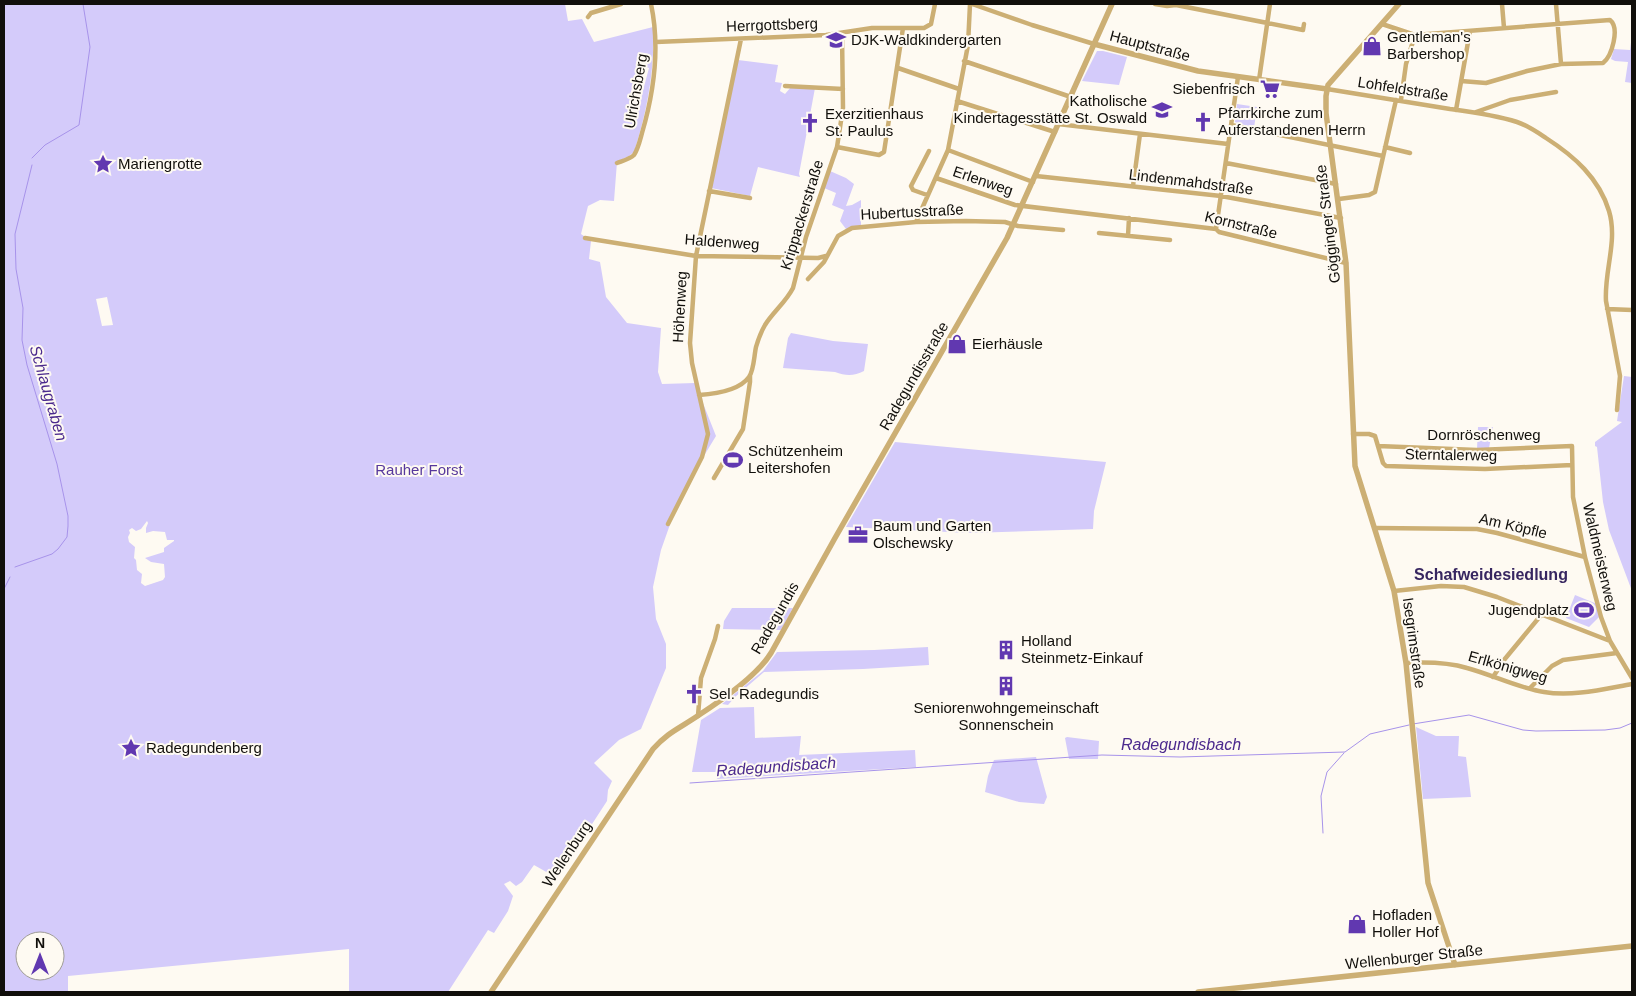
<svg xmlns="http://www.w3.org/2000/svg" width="1636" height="996" viewBox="0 0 1636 996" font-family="Arial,sans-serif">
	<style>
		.green { fill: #d4cbfa; fill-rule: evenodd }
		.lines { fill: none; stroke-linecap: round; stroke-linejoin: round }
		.stream { stroke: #a793ea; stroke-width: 1 }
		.minor { stroke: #ccaf74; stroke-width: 4.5 }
		.tertiary { stroke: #ccaf74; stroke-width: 5.5 }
		.labels { text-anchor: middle; stroke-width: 4; stroke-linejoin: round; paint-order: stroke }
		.street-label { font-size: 15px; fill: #110f0b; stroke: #fefaf2 }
		.poi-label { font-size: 15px; fill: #110f0b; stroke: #fefaf2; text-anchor: start }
		.park-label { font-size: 15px; fill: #57389c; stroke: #fefaf2 }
		.water-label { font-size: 16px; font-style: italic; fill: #4b298d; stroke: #fefaf2 }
		.neighbourhood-label { font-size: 16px; font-weight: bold; fill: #372660; stroke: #fefaf2 }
	</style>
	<rect width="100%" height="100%" fill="#fefaf2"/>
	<!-- green -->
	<path class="green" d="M4 4H565L568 21 582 19 594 42 653 27C655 70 647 112 634 152L629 156 617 162 614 201 600 200 588 206 581 234 591 241 589 259 600 262 606 297 627 323 661 328 658 372 662 384 695 383 716 436 699 464 673 516 661 550 653 587 656 619 666 644V668L641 729 619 740 594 763 612 781 608 790 607 801 557 878 534 865 522 882 516 886 510 881 504 884 513 896 508 911 494 933 488 930 448 992H349V949L68 976V992H4ZM643 66 649 68 641 98 630 95 638 68 642 69ZM107 297 113 325 102 326 96 299ZM147 521 148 523 146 528V533L153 531 165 532 167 540H174V541L164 548V552L145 558 151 562 164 564 165 577 163 580 145 586 141 583 142 574 137 570 136 560 134 558 135 547 129 542 128 537 130 533 129 530 132 528 136 531 141 529ZM25 941H55V971H25Z
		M1632 35V83L1625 82 1628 62 1615 61 1611 59 1614 49 1630 50Z
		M1097 51H1103L1127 57 1119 85 1082 81Z
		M738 60 778 65 775 82 782 83 780 91 785 94 791 87 815 88 799 174 800 177 758 167 750 196 711 188Z
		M1237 104 1257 107 1254 128 1235 122Z
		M830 171 846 178 854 184 846 206 852 205 861 200V226L846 229 840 221 844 210 832 205 836 193 824 188Z
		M791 333 833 341 868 344 864 371C854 376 846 376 835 372L783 368 788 338Z
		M1624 376 1632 377V591L1609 530 1603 502 1597 447 1595 446V442L1622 422 1617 421Z
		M1478 427H1493L1489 448 1477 449Z
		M895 442 1106 462 1094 511 1093 529 969 533 846 527Z
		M1575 595 1597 604 1600 616 1589 627 1566 618Z
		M732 608H793L781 630 723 629 724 621Z
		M928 647 929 665 863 669 764 672 735 697 728 705 722 704 763 671 777 652 874 650Z
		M754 707 755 738 801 736 799 755 915 750 916 767 717 779 716 772H692L701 720 720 708Z
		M1416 727 1436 736H1459L1458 756 1466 757 1471 797 1423 799Z
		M1067 737 1099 741 1098 759H1069L1065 738Z
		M1036 757 1047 797 1044 804 1019 802 985 792 988 776 994 760Z"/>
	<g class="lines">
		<!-- stream -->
		<path class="stream" d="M32 158 45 145 79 125 90 47 83 4
			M15 567 52 554 58 549 67 537 68 526V516L57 464 27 365 22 340 23 308 16 269 15 234 32 165
			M4 589 10 577
			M1413 724 1469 715 1523 730 1536 731 1605 730 1620 728 1632 723
			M690 783 1102 755 1180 757 1345 752 1370 734 1409 725
			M1323 833 1321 796 1327 772 1344 753"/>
		<!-- minor -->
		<path class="minor" d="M972 4 1032 25 1094 44
			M1155 4 1167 6 1176 5 1303 30 1304 24
			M1502 4 1504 28
			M1556 4 1561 64
			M588 17 591 13 621 4
			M1382 24 1415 35 1610 20C1620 28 1612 56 1603 63L1561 64 1527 71 1486 83 1461 81
			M656 42 826 35 872 28H924L931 24 935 4
			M964 61 1071 97
			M898 68 959 89
			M1259 80 1270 4
			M785 86 843 89
			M1327 89C1368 96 1409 102 1450 109 1472 112 1495 115 1517 122 1527 125 1537 132 1546 138 1574 156 1599 178 1609 211 1618 241 1604 271 1606 301L1620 376 1617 410
			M1401 100 1406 64 1415 35
			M957 101 1055 132
			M1456 110 1470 31
			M1476 112 1510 100 1556 92
			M1058 124 1228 144
			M1231 125 1383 156
			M837 147 879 155 884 152 903 28
			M1385 147 1410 153
			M948 150 1033 182
			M617 163C622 161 630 159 634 155 638 149 640 140 642 133 654 92 660 46 651 4
			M1226 163 1336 184
			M1036 176 1221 196 1341 218
			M936 178 1015 205 1216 229 1219 232 1346 263
			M1133 186 1140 134
			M709 191 750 198
			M927 195 913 190 911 186 929 151
			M1339 199 1369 195 1375 192 1396 100
			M916 222 948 150 968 45 970 4
			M1216 229 1238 77
			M1099 233 1170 240
			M1128 236 1129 218
			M585 238 696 256 818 258 826 256
			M808 279 824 262 838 236 852 228 916 222 966 221 1005 222 1018 226 1063 230
			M1607 309 1632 310
			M699 395C714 394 739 391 749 377 754 370 754 356 756 347 758 340 761 332 765 325 773 312 786 302 793 288L806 237 837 147 843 108 842 33
			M1353 434H1369L1375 436 1383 463 1386 466 1485 469 1572 465
			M1378 446 1477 450 1572 446 1573 497 1585 557 1601 617 1610 641 1632 678
			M714 478 743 429 750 382V376
			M668 524 702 457 708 434 692 363 690 343 696 256 741 39
			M1375 528 1477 529 1497 533 1585 557
			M1394 591 1441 586 1464 587 1497 597 1610 641
			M1406 663C1426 662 1447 662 1467 668 1493 675 1518 688 1544 692 1572 697 1604 689 1632 684
			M1493 677 1504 660 1542 614
			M1530 688 1552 666 1563 660 1617 653
			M698 716 701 678 715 639 718 626"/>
		<!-- tertiary -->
		<path class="tertiary" d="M1399 4 1328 85 1326 96V113L1346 263 1355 466 1394 591 1406 663 1428 883 1455 965
			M1094 44 1198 71 1327 89
			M491 992 653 749C668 732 680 728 699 715 722 700 757 676 771 653L835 538 1007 238 1112 4
			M1198 992 1632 946"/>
	</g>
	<!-- icons -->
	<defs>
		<symbol id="school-bare" viewBox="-9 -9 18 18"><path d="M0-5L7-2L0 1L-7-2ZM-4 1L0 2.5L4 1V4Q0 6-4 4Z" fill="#6138b0" stroke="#fefaf2" stroke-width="2.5" paint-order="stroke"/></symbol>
		<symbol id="shop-bare" viewBox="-9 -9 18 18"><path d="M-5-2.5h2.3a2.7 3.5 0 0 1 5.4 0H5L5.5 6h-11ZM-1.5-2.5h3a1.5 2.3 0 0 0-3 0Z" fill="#6138b0" stroke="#fefaf2" stroke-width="2.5" paint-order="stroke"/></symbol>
		<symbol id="supermarket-bare" viewBox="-9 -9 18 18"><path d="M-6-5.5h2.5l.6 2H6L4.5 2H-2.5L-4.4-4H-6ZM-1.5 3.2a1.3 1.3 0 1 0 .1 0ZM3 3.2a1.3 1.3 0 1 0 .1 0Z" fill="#6138b0" stroke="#fefaf2" stroke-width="2.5" paint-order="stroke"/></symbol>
		<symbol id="church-bare" viewBox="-9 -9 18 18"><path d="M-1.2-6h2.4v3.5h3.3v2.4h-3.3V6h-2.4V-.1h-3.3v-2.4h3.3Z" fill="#6138b0" stroke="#fefaf2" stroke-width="2.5" paint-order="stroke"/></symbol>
		<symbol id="sight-bare" viewBox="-9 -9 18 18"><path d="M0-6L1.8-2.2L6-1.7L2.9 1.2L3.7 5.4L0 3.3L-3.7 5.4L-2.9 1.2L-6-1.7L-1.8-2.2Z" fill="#6138b0" stroke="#fefaf2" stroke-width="2.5" paint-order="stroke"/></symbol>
		<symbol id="stadium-bare" viewBox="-9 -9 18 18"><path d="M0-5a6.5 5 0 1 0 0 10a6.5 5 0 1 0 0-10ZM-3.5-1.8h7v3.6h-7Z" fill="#6138b0" stroke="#fefaf2" stroke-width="2.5" paint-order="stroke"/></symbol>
		<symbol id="office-bare" viewBox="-9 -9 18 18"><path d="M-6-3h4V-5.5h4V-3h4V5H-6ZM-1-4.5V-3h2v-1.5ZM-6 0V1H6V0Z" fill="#6138b0" stroke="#fefaf2" stroke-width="2.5" paint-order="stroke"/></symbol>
		<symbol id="building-bare" viewBox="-9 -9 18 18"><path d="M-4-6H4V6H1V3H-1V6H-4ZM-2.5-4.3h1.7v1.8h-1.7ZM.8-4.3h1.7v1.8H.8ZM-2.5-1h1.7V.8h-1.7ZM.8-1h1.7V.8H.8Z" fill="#6138b0" stroke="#fefaf2" stroke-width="2.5" paint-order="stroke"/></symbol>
	</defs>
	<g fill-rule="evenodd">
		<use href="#school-bare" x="822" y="26" width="28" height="28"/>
		<use href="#shop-bare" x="1358" y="32" width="28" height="28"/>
		<use href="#supermarket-bare" x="1256" y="75" width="28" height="28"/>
		<use href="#school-bare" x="1148" y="96" width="28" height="28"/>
		<use href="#church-bare" x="1189" y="108" width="28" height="28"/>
		<use href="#church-bare" x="796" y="109" width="28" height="28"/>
		<use href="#sight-bare" x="89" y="150" width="28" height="28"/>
		<use href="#shop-bare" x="943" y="330" width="28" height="28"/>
		<use href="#stadium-bare" x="719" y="446" width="28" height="28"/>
		<use href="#office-bare" x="844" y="521" width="28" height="28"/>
		<use href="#stadium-bare" x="1570" y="596" width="28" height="28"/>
		<use href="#building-bare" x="992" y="636" width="28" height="28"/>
		<use href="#building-bare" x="992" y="672" width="28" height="28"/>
		<use href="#church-bare" x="680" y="680" width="28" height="28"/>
		<use href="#sight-bare" x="117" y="734" width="28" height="28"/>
		<use href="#shop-bare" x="1343" y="910" width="28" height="28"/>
	</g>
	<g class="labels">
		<!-- street labels -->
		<g class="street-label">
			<text transform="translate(772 25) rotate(-2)" y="5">Herrgottsberg</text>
			<text transform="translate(1150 46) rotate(15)" y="5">Hauptstraße</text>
			<text transform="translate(1403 89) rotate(9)" y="5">Lohfeldstraße</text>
			<text transform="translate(636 91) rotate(-80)" y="5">Ulrichsberg</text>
			<text transform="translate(983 181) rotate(19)" y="5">Erlenweg</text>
			<text transform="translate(1191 182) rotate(7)" y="5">Lindenmahdstraße</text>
			<text transform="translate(912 212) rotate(-3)" y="5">Hubertusstraße</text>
			<text transform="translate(802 215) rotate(-73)" y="5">Krippackerstraße</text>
			<text transform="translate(1328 224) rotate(-97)" y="5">Gögginger Straße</text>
			<text transform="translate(1241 225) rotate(14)" y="5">Kornstraße</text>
			<text transform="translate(722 242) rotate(4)" y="5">Haldenweg</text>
			<text transform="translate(680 307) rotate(-87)" y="5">Höhenweg</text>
			<text transform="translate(914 376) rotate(-60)" y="5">Radegundisstraße</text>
			<text x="1484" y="440">Dornröschenweg</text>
			<text transform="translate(1451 455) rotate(1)" y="5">Sterntalerweg</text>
			<text transform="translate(1513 526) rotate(13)" y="5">Am Köpfle</text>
			<text transform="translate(1600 557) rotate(77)" y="5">Waldmeisterweg</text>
			<text transform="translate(775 618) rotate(-60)" y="5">Radegundis</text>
			<text transform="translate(1414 643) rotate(82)" y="5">Isegrimstraße</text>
			<text transform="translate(1508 667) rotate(16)" y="5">Erlkönigweg</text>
			<text transform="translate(567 854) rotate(-56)" y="5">Wellenburg</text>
			<text transform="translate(1414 957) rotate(-6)" y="5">Wellenburger Straße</text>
		</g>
		<!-- poi labels -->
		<g class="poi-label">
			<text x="1387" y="42">Gentleman's<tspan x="1387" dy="17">Barbershop</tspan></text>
			<text x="851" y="45">DJK-Waldkindergarten</text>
			<text x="1255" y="94" text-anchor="end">Siebenfrisch</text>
			<text x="1147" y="106" text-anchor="end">Katholische<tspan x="1147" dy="17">Kindertagesstätte St. Oswald</tspan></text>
			<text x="1218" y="118">Pfarrkirche zum<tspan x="1218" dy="17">Auferstandenen Herrn</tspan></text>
			<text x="825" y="119">Exerzitienhaus<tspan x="825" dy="17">St. Paulus</tspan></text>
			<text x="118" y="169">Mariengrotte</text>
			<text x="972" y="349">Eierhäusle</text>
			<text x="748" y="456">Schützenheim<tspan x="748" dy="17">Leitershofen</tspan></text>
			<text x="873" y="531">Baum und Garten<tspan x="873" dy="17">Olschewsky</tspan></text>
			<text x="1569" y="615" text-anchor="end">Jugendplatz</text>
			<text x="1021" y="646">Holland<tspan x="1021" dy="17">Steinmetz-Einkauf</tspan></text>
			<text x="709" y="699">Sel. Radegundis</text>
			<text x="1006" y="713" text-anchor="middle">Seniorenwohngemeinschaft<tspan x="1006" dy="17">Sonnenschein</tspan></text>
			<text x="146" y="753">Radegundenberg</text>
			<text x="1372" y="920">Hofladen<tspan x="1372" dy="17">Holler Hof</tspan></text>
		</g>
		<!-- park labels -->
		<g class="park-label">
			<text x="419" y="475">Rauher Forst</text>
		</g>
		<!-- water labels -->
		<g class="water-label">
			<text transform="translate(49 393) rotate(74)" y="6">Schlaugraben</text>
			<text x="1181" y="750">Radegundisbach</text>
			<text transform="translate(776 766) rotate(-4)" y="6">Radegundisbach</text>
		</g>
		<!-- neighbourhood labels -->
		<g class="neighbourhood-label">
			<text x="1491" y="580">Schafweidesiedlung</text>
		</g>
	</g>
	<!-- border -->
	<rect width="1636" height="996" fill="none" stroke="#110f0b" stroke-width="10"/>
	<!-- north arrow -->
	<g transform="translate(40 956)"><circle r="24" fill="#fefaf2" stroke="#9f9c96"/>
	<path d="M0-4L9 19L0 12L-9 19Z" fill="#6138b0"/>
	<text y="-8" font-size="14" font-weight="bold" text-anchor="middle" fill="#110f0b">N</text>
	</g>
</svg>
